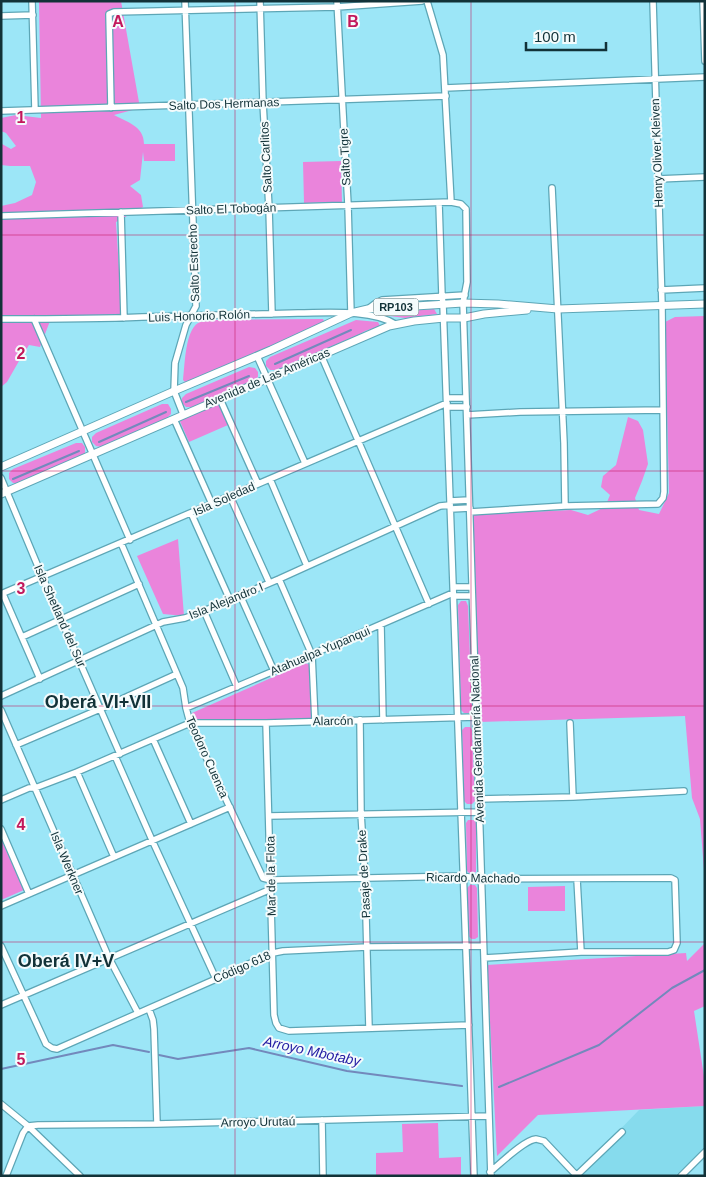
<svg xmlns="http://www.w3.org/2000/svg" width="706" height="1177" viewBox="0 0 706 1177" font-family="Helvetica,sans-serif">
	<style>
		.built { fill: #86dbed }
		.green { fill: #ea84db }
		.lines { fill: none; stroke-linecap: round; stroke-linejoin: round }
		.stream { stroke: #7389bc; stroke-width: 2 }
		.minor-casing { stroke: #5da6b6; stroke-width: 8 }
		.major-casing { stroke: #5da6b6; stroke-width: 9 }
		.minor { stroke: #fff; stroke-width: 5.5 }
		.major { stroke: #fff; stroke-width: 7 }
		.grid { fill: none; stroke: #c2185b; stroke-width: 1; stroke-opacity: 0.55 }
		.labels { text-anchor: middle; stroke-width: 4; stroke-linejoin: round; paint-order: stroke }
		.shield { fill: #f4fbfc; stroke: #566e73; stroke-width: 1 }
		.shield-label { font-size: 11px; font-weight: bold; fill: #123238 }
		.street-label { font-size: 12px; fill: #123238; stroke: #f4fbfc }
		.water-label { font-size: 14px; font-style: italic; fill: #2720a5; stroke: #f4fbfc }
		.district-label { font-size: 18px; font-weight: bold; fill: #123238; stroke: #f4fbfc }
		.grid-label { font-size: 16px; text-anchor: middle; font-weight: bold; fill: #c2185b; stroke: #f4fbfc; stroke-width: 4; stroke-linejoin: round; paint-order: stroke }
	</style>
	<rect width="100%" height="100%" fill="#9ce6f7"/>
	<!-- built -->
	<path class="built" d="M705 1106V1148L675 1176H583L579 1172 639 1110Z"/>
	<!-- green -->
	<path class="green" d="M39 1H121L140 108 114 115C127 122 144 126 144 144H175V161H144L143 152 140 180 130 186 141 195 143 207 116 222 122 317 50 321 40 347 29 345 19 361 7 382 1 387V206L15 203 32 195 36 182 30 166H10L1 165V145L2 144 11 149 16 146 6 133 1 131V118L16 115 41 118Z
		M341 161 342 202 304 203 303 162Z
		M434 309 437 314 405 318 382 315 395 312Z
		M705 316V883L700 819 692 798 685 716 480 722 469 515 571 510 588 515 605 507 610 495 601 487 603 476 616 465 628 417 638 421 643 430 648 464 642 481 635 498 639 510 659 514 669 493 665 322 675 317Z
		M323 319 325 323 186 383 183 380C185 365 185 331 198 323 201 321 204 321 206 320Z
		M356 320 378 322 380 326 365 331 360 334 276 370H270L266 366V361L270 357Z
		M249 367 255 368 258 372V377L253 381 192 407H186L182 403V398L186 394Z
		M218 402 228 425 189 442 179 419Z
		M162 404H168L171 409V414L167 418 102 447 96 446 92 442V437L96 433Z
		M76 443H82L85 447V453L80 457 19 483H13L9 479V473L13 469Z
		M178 539 184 616 163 614 137 556Z
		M461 601H466L468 606 472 709 469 713H464L461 710 458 605Z
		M305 663 311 665 313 718 194 722 192 713Z
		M465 727H470L472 730 475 801 472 804H467L464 801 462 730Z
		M468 820H474L476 823V872L470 874 467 871 466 823Z
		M1 839 24 890 1 900Z
		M470 885H475L477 888 478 937 475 939H472L468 936 467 888Z
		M565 886V911H528V887Z
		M705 943V1006L694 1011 705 1083V1106L538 1115 497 1156 487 965 686 953 687 961Z
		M438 1123 439 1158 461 1157V1176H376V1153L403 1152 402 1124Z"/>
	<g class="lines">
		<!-- stream -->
		<path class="stream" d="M275 364 351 330
			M186 402 249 376
			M99 442 166 412
			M13 479 79 451
			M159 1055 178 1059 249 1048 347 1071 462 1086
			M1 1069 113 1045 149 1052
			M499 1087 599 1045 672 988 705 970"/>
		<defs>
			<path id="minor" d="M32 1 35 110
				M260 1 263 103 269 208 272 314
				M337 1 348 205 351 313
				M427 1 443 55 451 202
				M703 1 705 61
				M1 16 33 15
				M445 88 705 77
				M111 108 109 14 114 12 337 7 422 1
				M1 111 446 96
				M658 179 705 177
				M439 203 442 296 443 304 474 1176
				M121 212 124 318
				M1 216 451 202 461 204 466 209 467 282 463 303 491 1176
				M661 290 705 288
				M368 309 376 303 382 300 465 295
				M1 319C48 319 95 319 142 317 194 316 246 314 298 313 326 313 371 309 395 324
				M34 319 130 540
				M321 355 429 604
				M257 356 305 463
				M447 398H466
				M220 399 258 484
				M447 407H467
				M183 414 174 391 175 363 186 325 196 306 185 1
				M467 415 520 412 663 410
				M174 419 212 504
				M1 478 42 576 120 754
				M270 479 307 566
				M230 496 269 582
				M450 501 469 500
				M565 506 658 504 663 498 664 492 662 305 653 1
				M451 509 470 508
				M470 512 565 506 564 443 552 188
				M191 513 230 600
				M121 543 183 688 186 708 190 723 263 878 271 880 463 876 481 879 671 878 675 880 677 943 674 950 668 952H581L484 958
				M279 579 312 655 315 721
				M453 587H472
				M1 594 447 403
				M3 594 40 679
				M240 595 274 671
				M454 596H472
				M204 611 237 687
				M381 625 383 720
				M22 637 139 584
				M1 696 163 622 185 618 204 611 279 579 440 506 450 505
				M186 708 269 673 453 593
				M1 710 109 958 138 1013
				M360 720 361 813 365 878 369 1028
				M266 723 274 1015 276 1023 279 1028 289 1031 469 1025
				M570 723 573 797
				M153 739 191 824
				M16 745 100 709 177 674
				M115 756 152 840 216 979
				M77 772 114 857
				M479 799 573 797 684 791
				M1 800 29 788H35L77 772 190 723H266L476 717
				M269 816 479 812
				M1 829 29 894
				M577 879 581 952
				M1 906 230 807
				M1 946 46 1044 52 1048 57 1049 216 979 273 953 283 951 367 947 483 946
				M1 1005 271 889
				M149 1009 153 1020 154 1029 157 1124
				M1 1104 28 1126 80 1176
				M322 1120 323 1176
				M28 1126 38 1125 157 1124 489 1116
				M490 1172C500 1164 524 1140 536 1139 537 1139 542 1141 544 1141L577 1176
				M6 1176 23 1133 28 1126
				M576 1176 622 1132
				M681 1176 705 1152"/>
			<path id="major" d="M1 467 174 391 271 350 351 313 368 309 463 303 498 304 558 309 705 304
				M1 494 389 326 414 321 444 318H464L484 314 527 310"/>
		</defs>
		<!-- minor casing -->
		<use href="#minor" class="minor-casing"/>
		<!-- major casing -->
		<use href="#major" class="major-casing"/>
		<!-- minor -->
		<use href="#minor" class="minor"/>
		<!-- major -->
		<use href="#major" class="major"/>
	</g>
	<!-- grid -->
	<path class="grid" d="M235 1V1176M471 1V1176M1 235H705M1 471H705M1 706H705M1 942H705"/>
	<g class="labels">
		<!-- shield labels -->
		<rect class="shield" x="373.5" y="298.5" width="45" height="17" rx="4"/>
		<g class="shield-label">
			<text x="396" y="311">RP103</text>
		</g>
		<!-- street labels -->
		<g class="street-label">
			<text transform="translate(224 104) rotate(-2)" y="4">Salto Dos Hermanas</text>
			<text transform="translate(657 153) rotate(-92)" y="4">Henry Oliver Kleiven</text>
			<text transform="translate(266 157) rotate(-93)" y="4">Salto Carlitos</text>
			<text transform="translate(345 157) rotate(-93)" y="4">Salto Tigre</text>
			<text transform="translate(231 209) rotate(-2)" y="4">Salto El Tobogán</text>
			<text transform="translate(194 263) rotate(-92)" y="4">Salto Estrecho</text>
			<text transform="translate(199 316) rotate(-2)" y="4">Luis Honorio Rolón</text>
			<text transform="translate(267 378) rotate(-23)" y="4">Avenida de Las Américas</text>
			<text transform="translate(224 499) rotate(-24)" y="4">Isla Soledad</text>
			<text transform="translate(226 601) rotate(-22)" y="4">Isla Alejandro I</text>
			<text transform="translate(60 616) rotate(66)" y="4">Isla Shetland del Sur</text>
			<text transform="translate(320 651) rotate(-23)" y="4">Atahualpa Yupanqui</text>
			<text transform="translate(333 721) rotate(-1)" y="4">Alarcón</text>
			<text transform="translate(477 739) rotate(-92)" y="4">Avenida Gendarmería Nacional</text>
			<text transform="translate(207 757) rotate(66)" y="4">Teodoro Cuenca</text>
			<text transform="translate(67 863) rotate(67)" y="4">Isla Werkner</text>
			<text transform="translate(364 874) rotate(-93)" y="4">Pasaje de Drake</text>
			<text transform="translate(271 876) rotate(-91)" y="4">Mar de la Flota</text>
			<text transform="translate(473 878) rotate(1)" y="4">Ricardo Machado</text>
			<text transform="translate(242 967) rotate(-24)" y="4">Código 618</text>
			<text transform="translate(258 1122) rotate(-1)" y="4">Arroyo Urutaú</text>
		</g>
		<!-- water labels -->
		<g class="water-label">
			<text transform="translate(312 1051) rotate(12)" y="5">Arroyo Mbotaby</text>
		</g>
		<!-- district labels -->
		<g class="district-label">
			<text x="98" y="708">Oberá VI+VII</text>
			<text x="66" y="967">Oberá IV+V</text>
		</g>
	</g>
	<g class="grid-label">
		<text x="118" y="27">A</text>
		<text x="353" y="27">B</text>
		<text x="21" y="123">1</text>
		<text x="21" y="359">2</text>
		<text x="21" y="594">3</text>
		<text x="21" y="830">4</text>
		<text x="21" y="1065">5</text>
	</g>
	<!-- border -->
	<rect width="706" height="1177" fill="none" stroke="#123238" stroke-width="5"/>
	<!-- scale -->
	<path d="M526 42v8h80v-8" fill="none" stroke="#123238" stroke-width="2.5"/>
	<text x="534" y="42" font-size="15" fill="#123238" stroke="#f4fbfc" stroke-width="4" paint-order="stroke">100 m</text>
</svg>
